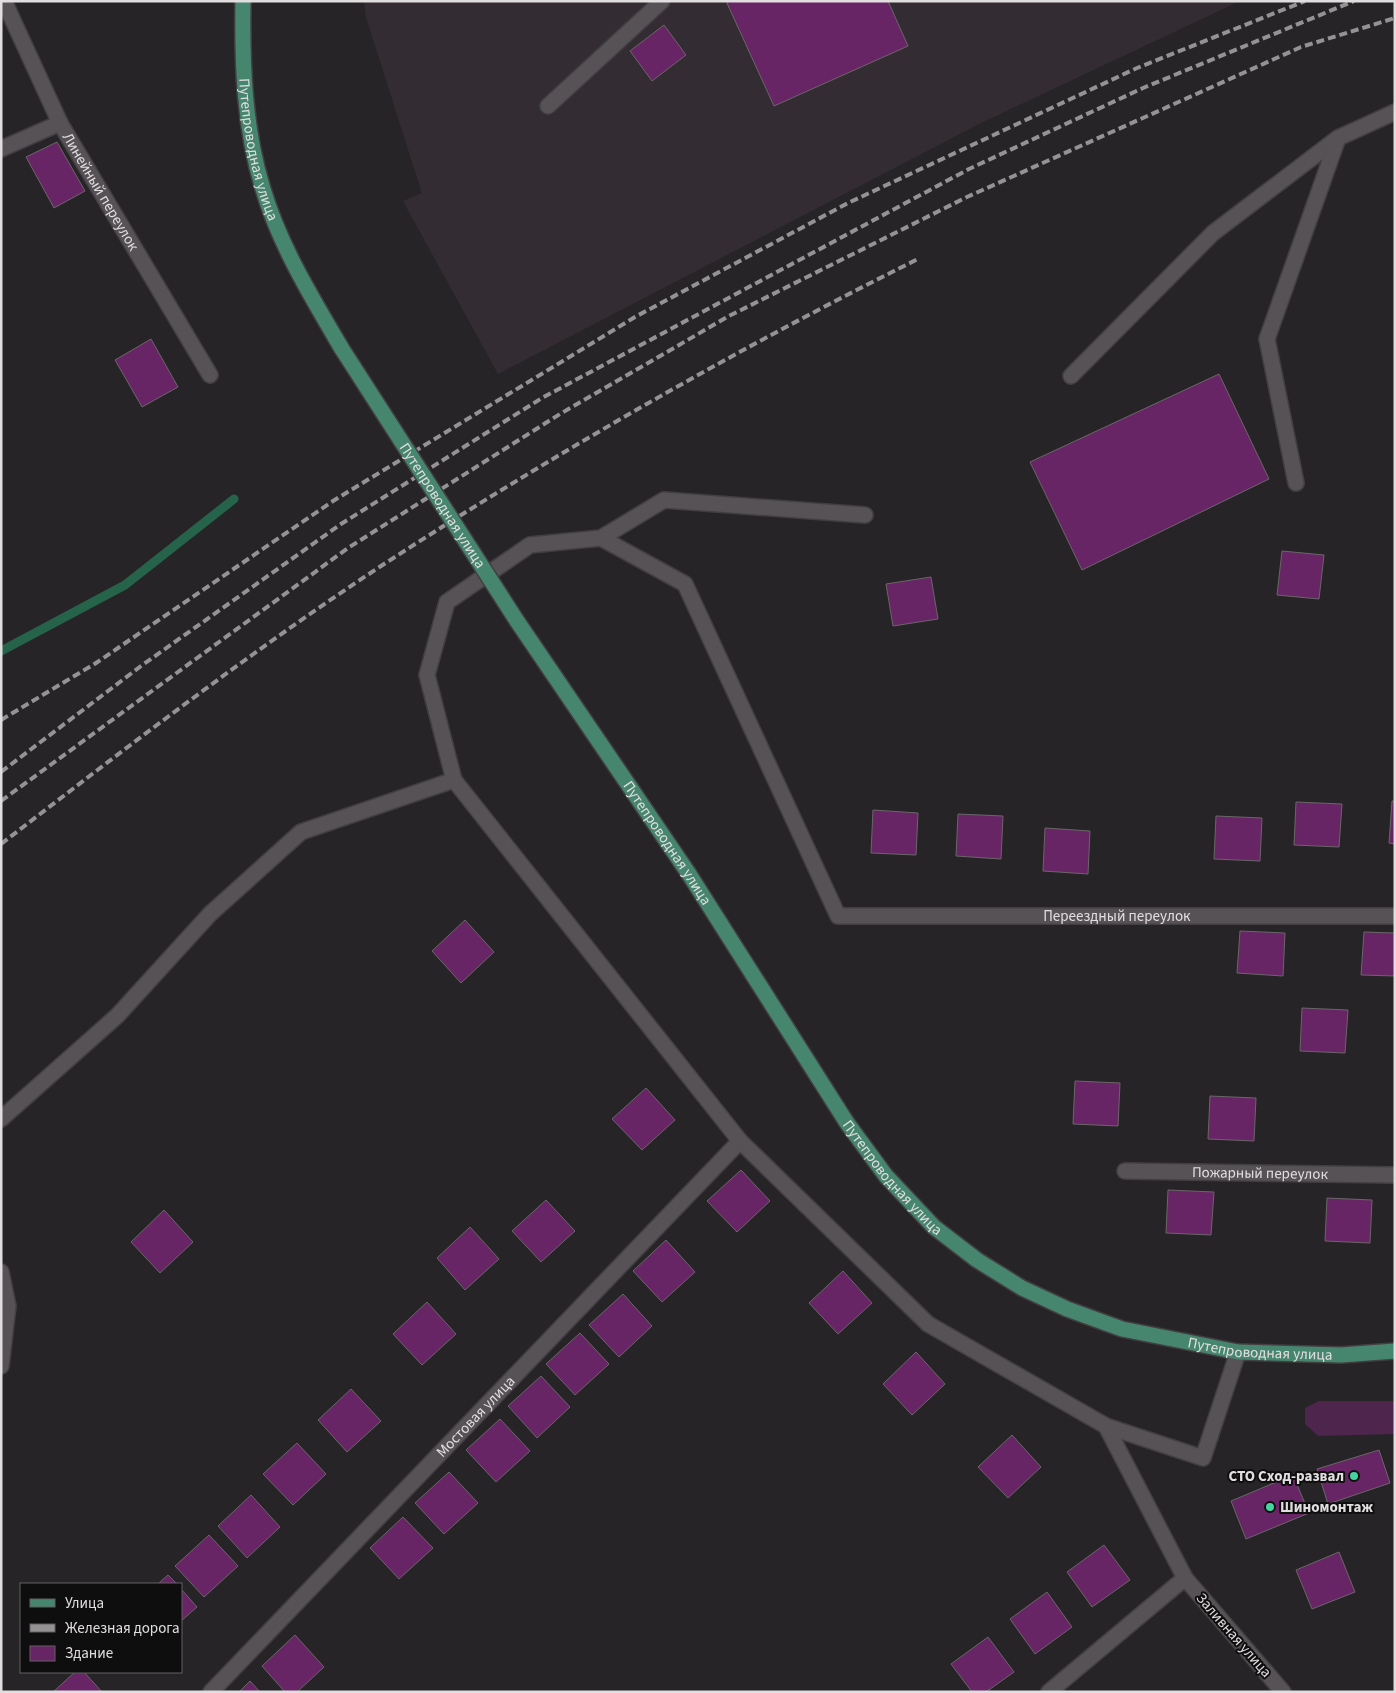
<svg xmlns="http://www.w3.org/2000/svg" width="1396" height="1693" viewBox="0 0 1396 1693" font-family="'Source Sans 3',sans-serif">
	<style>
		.built { fill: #342c33 }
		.green { fill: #4e254c }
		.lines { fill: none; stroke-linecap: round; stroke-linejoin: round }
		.stream { stroke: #25644b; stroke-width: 9 }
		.building { fill: #682566; stroke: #6a6669 }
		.minor-casing { stroke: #423f42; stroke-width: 18 }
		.major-casing { stroke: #423f42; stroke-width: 18 }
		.minor { stroke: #565256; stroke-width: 15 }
		.major { stroke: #46866f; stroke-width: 15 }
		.rail { stroke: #959294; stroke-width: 4; stroke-dasharray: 8 4; stroke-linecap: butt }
		.major-bridge-casing { stroke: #423f42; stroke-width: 18; stroke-linecap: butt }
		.major-bridge { stroke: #46866f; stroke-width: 15 }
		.poi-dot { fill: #45d49f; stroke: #0f0e0f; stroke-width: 2 }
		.labels { text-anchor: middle; stroke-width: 4; stroke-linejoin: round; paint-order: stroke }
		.street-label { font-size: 15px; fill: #e1dee0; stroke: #0f0e0f }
		.poi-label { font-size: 15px; font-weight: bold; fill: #e1dee0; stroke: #0f0e0f; text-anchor: end }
	</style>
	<rect width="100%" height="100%" fill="#272427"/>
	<!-- built -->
	<path class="built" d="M364 1H1240L981 123 498 374 403 201 422 193 366 17Z"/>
	<!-- green -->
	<path class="green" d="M1319 1401H1395V1434L1318 1436 1305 1424V1408Z"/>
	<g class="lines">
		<!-- stream -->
		<path class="stream" d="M1 651 125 585 234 499"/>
	</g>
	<!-- building -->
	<path class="building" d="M726 1H888L908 46 774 106Z
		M664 25 686 55 652 81 630 51Z
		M57 142 85 191 54 208 26 157Z
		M151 339 178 387 142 407 115 360Z
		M1219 374 1269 479 1082 570 1030 462Z
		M1282 551 1324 555 1319 599 1277 595Z
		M931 577 938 619 893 626 886 584Z
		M1392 801H1395V844L1389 843Z
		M1296 802 1342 804 1339 847 1294 845Z
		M873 810 918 813 916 855 871 853Z
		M958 814 1003 816 1001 859 956 856Z
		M1216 816 1262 818 1260 861 1214 859Z
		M1045 828 1090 831 1088 874 1043 871Z
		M465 920 494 952 461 983 432 951Z
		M1240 931 1285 933 1283 976 1237 973Z
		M1364 932 1395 933V976L1361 975Z
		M1302 1008 1348 1010 1345 1053 1300 1051Z
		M1075 1081 1120 1083 1118 1126 1073 1124Z
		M646 1088 675 1120 642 1150 612 1119Z
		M1210 1096 1256 1098 1254 1141 1208 1139Z
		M741 1170 770 1201 737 1232 707 1201Z
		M1168 1190 1214 1192 1211 1235 1166 1233Z
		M1327 1198 1372 1200 1370 1243 1325 1241Z
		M546 1200 575 1231 541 1262 512 1231Z
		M164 1210 193 1242 160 1273 131 1242Z
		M470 1227 499 1259 465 1290 437 1258Z
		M666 1240 695 1272 662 1302 633 1271Z
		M843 1271 872 1303 838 1334 809 1303Z
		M623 1294 652 1326 619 1357 589 1325Z
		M427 1302 456 1334 422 1365 393 1334Z
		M580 1333 609 1364 575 1395 546 1364Z
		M916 1352 945 1384 912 1415 883 1384Z
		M541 1376 570 1407 537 1438 508 1406Z
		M351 1389 381 1421 347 1452 318 1420Z
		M500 1419 530 1451 496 1482 466 1450Z
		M1012 1435 1041 1467 1008 1498 978 1467Z
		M297 1443 326 1474 293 1505 263 1474Z
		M1379 1450 1390 1483 1328 1504 1317 1469Z
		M449 1472 478 1503 444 1534 415 1503Z
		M1293 1475 1309 1513 1246 1539 1231 1501Z
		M251 1495 280 1527 247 1558 218 1526Z
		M403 1517 433 1548 399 1579 370 1548Z
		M209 1535 238 1566 204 1597 175 1566Z
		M1104 1545 1130 1580 1092 1607 1067 1572Z
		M1339 1552 1355 1592 1312 1609 1296 1570Z
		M168 1575 177 1584H158Z
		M181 1589 197 1607 181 1621Z
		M1047 1592 1072 1627 1035 1654 1010 1619Z
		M295 1635 324 1667 297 1692H285L262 1666Z
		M988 1637 1014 1672 986 1692H972L951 1664Z
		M75 1672H84L102 1692H53Z
		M250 1681 260 1692H239Z"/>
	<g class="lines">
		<defs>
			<g id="minor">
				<path id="s1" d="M4 1 60 123 210 375"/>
				<path d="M548 106 662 1"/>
				<path d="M1 149 60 123"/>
				<path d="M1071 376 1213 233 1338 138 1395 112"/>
				<path d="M1296 483 1267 339 1338 138"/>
				<path d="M601 538 664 500 865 515"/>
				<path d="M1 1119 117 1016 210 914 301 832 454 780"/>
				<path id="s2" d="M1125 1171 1395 1175"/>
				<path d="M1 1272 8 1306 1 1366"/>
				<path d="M1106 1426 1203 1458 1238 1352"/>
				<path id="s3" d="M211 1692 740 1141"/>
				<path d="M1049 1692 1185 1578"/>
				<path id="s4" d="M1283 1692 1185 1578 1106 1426 928 1324 740 1141 454 780 427 675 447 602 530 545 601 538 685 584 838 916H1395"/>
			</g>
			<g id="major">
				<path id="s5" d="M243 1C242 64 244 128 263 189 280 246 312 298 342 349"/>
				<path id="s6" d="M517 621 689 874 847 1123 886 1176 934 1227 977 1260 1022 1288 1067 1309 1122 1329 1238 1352 1341 1355 1395 1351"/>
			</g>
		</defs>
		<!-- minor casing -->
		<use href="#minor" class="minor-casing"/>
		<!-- major casing -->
		<use href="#major" class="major-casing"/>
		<!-- minor -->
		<use href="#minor" class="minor"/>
		<!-- major -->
		<use href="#major" class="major"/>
		<!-- rail -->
		<path class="rail" d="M1 720 96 663 333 501 635 317 848 203 1137 68 1305 1
			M1 772 141 666 341 524 542 398 969 169 1143 88 1354 1
			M1 801 348 548 560 414 729 316 967 197 1301 47 1395 18
			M1 844C126 748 250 652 381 566 554 454 733 351 918 259"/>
		<defs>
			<g id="major-bridge">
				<path id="s7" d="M342 349 517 621"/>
			</g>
		</defs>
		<!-- major-bridge casing -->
		<use href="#major-bridge" class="major-bridge-casing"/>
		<!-- major-bridge -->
		<use href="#major-bridge" class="major-bridge"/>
	</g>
	<!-- markers -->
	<g class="poi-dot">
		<circle cx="1354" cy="1476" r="5"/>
		<circle cx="1270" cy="1507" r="5"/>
	</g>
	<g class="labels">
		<!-- street labels -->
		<g class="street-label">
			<text dy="5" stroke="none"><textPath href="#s5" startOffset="150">Путепроводная улица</textPath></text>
			<text dy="5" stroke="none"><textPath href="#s1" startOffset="214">Линейный переулок</textPath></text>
			<text dy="5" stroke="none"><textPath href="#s7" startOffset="186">Путепроводная улица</textPath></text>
			<text dy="5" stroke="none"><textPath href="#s6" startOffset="268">Путепроводная улица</textPath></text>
			<text dy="5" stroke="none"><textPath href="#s4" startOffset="2346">Переездный переулок</textPath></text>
			<text dy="5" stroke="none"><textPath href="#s2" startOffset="135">Пожарный переулок</textPath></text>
			<text dy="5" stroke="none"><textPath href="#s6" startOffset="672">Путепроводная улица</textPath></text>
			<text dy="5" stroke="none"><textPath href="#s6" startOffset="1092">Путепроводная улица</textPath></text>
			<text dy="5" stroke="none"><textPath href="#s3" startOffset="382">Мостовая улица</textPath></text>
			<text transform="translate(1234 1635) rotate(49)" y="5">Заливная улица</text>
		</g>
		<!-- poi labels -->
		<g class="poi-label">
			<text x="1344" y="1481">СТО Сход-развал</text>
			<text x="1280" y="1512" text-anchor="start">Шиномонтаж</text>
		</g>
	</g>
	<!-- border -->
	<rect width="1396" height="1693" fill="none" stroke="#e1dee0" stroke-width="5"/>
	<!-- legend -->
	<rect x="20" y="1583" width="162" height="90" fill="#0f0e0f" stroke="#636163"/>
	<rect x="30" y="1599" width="25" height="8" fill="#46866f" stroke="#636163"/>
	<text x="65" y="1608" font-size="15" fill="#e1dee0">Улица</text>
	<rect x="30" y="1624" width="25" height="8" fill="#959294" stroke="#636163"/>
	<text x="65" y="1633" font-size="15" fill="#e1dee0">Железная дорога</text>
	<rect x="30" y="1646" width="25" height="15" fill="#682566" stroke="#636163"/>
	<text x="65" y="1658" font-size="15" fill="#e1dee0">Здание</text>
</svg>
